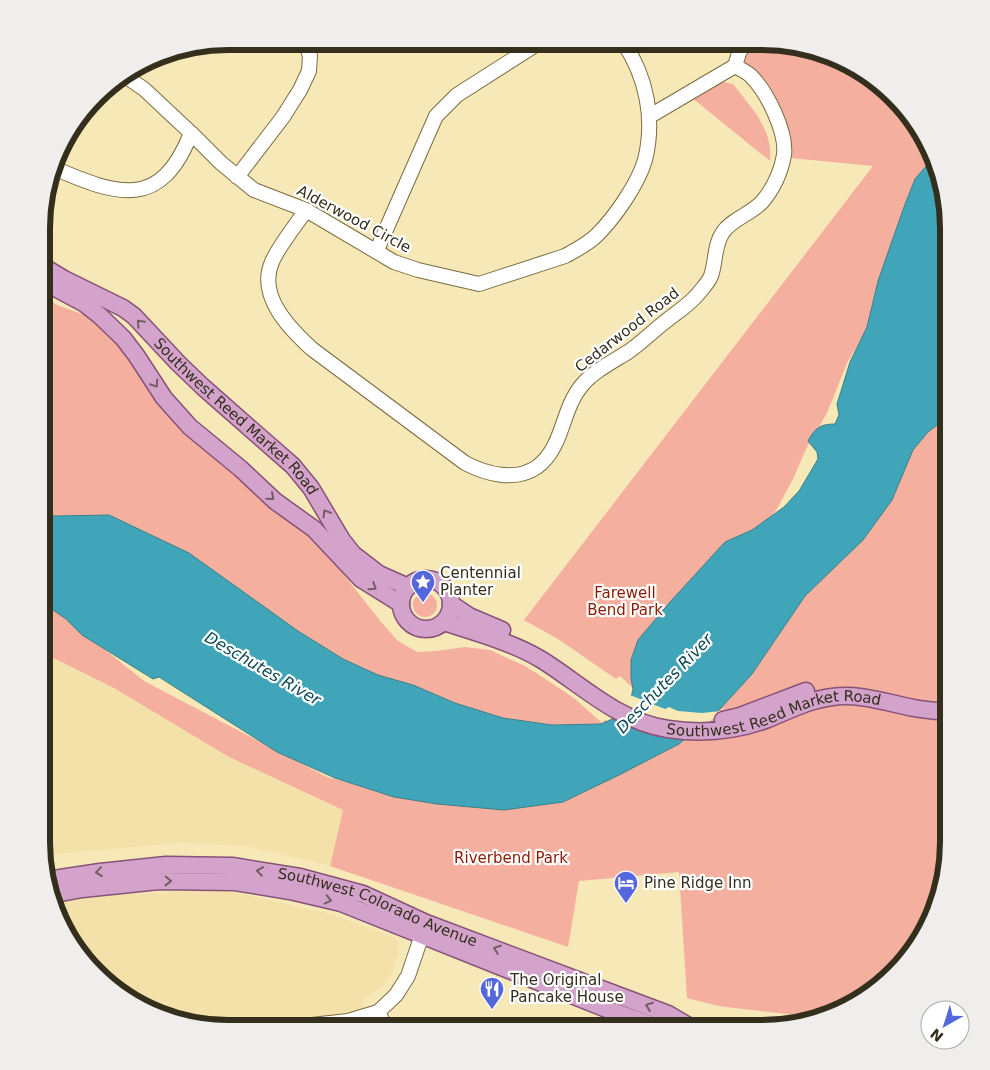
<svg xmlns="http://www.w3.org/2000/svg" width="990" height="1070" viewBox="0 0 990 1070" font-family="'DejaVu Sans',sans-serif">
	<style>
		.built { fill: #f3e1a9 }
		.green { fill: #f5af9f }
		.water { fill: #40a5b8; stroke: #3c8189 }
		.pier { fill: #f7e8b8 }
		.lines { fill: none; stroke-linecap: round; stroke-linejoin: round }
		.minor-casing { stroke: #796c40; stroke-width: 16 }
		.major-casing { stroke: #885278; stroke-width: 19 }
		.minor { stroke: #fff; stroke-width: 14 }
		.major { stroke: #d3a3cc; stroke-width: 16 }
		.oneway { stroke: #745d62 }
		.labels { text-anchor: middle; stroke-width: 4.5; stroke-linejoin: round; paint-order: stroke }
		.street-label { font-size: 15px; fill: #342e1c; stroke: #fff }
		.poi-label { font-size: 15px; fill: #342e1c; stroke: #fff; text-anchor: start }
		.park-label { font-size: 15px; fill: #8a1a04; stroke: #fff }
		.water-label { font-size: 16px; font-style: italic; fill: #0b4853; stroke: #fff }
		.rim { fill: none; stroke: #342e1c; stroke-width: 6 }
	</style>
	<rect width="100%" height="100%" fill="#f7e8b8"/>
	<!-- built -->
	<path class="built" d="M43 653 114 688 229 757 343 810 330 866 247 846 181 843 42 855Z
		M223 890 331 914 393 937 398 942 399 952 392 972 384 985 363 1000 367 1028H216L135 1004 73 946 51 902 89 896Z"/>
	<!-- green -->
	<path class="green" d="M756 43H786L834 59 837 68 856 66 917 124 939 168 875 316 847 363 827 413 807 447 793 479 777 509 752 537 635 690 620 676 616 679 558 639 524 620 873 166 791 158V148L745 64V56Z
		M723 82 733 84C751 108 773 128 770 161L691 97Z
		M44 295 57 305 90 317 116 340 135 366 312 534 381 622 398 641 417 652 437 651 464 647 490 650 525 666 544 678 575 699 602 723 605 720 609 722 586 738 402 695 90 526 43 513Z
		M948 412V854L924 935 866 997 841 1010 795 1015 718 1006 687 998 679 872 579 881 568 947 330 866 343 810 229 757 114 688 43 653V600L144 681 327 777 370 788 680 743 721 708 752 674 805 596 863 540 892 500 913 450 928 432 945 419Z
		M413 605a12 12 0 1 1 24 0a12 12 0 1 1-24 0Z"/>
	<!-- water -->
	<path class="water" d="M934 157 939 168 948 216V412L945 419 928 432 913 450 892 500 863 540 805 596 752 674 721 708 679 744 619 775 563 802 504 810 437 804 394 797 335 778 277 752 159 677 153 679 82 635 66 619 43 603V514L55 516 109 515 189 553 298 631 343 659 378 675 413 685 455 703 503 718 552 725 601 724 619 716 630 702 633 689 631 678V660L638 640 670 602 725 542 752 530 784 507 799 491 818 459 817 452 808 441C815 428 820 424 835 424L839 415 837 404 850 362 867 327 878 281 904 207 915 179Z"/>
	<!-- pier -->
	<path class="pier" d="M630 695 665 709 669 707 678 711 702 713 721 711 722 709 725 708 723 710 688 740 658 735 654 736 610 717 617 714 628 701Z"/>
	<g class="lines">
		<defs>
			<path id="minor" d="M125 76 144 89 191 133 221 163 254 190 306 210 394 262 418 270 479 284 565 256C576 250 588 244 597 235 615 217 638 184 645 160 655 120 647 77 623 42
				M650 116 735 66 739 53 745 43
				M54 168C118 196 161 210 191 133
				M237 177 283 117 300 90 309 71 310 56 305 41
				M306 210C296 225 278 247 272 262 257 296 290 329 312 349L465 463C486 474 515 482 537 467 564 447 561 410 582 385 594 371 612 362 628 352 641 343 653 331 666 321 677 312 689 305 698 294 702 289 708 283 711 276 716 262 714 245 723 232 732 219 751 214 762 202 773 189 781 172 784 155 787 132 767 92 751 76 747 72 740 69 735 66
				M377 250 436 116 457 95 540 42
				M378 1012 386 1028
				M284 1028 348 1021 378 1012 396 995 408 976 425 926"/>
			<g id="major">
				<path id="s1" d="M44 267 64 279 123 308 134 316 178 363 203 387 293 466 311 488 342 540 353 554 379 574 408 587"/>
				<path d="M44 282 85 304 99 315 123 338 136 355 164 398 190 427 241 469 275 501 314 529 361 579 401 604"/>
				<circle cx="426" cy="604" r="25"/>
				<path d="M451 604 469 616 502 630"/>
				<path id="s2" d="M444 622C477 633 512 642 542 660 582 685 619 722 668 729 701 734 736 731 768 719 790 710 809 700 832 697 861 693 887 703 914 708 925 710 937 711 948 712"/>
				<path d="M723 720 740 716 806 691"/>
				<path id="s3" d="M47 880 100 872 166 865 232 866 300 877 363 894 426 923 668 1014 692 1028"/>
				<path d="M50 895 82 889 159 881 235 882 290 891 341 903 604 1008 661 1028"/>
			</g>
		</defs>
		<!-- minor casing -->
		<use href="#minor" class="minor-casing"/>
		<!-- major casing -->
		<use href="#major" class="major-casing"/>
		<!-- minor -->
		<use href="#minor" class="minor"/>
		<!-- major -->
		<use href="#major" class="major"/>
	</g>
	<!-- one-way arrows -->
	<defs><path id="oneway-chevron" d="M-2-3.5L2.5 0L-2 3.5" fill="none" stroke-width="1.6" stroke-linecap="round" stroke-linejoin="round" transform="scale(1.25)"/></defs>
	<g class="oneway">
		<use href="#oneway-chevron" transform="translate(140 323) rotate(-133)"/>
		<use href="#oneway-chevron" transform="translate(155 384) rotate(57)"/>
		<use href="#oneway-chevron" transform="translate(271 497) rotate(41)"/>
		<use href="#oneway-chevron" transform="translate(326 513) rotate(-121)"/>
		<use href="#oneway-chevron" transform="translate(373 587) rotate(34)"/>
		<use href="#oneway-chevron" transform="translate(260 871) rotate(-171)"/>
		<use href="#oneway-chevron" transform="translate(99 872) rotate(173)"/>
		<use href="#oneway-chevron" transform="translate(168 881) rotate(1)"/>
		<use href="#oneway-chevron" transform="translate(328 900) rotate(13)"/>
		<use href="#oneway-chevron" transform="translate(497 949) rotate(-159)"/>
		<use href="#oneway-chevron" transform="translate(649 1006) rotate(-159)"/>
	</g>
	<!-- icons -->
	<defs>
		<symbol id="sight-pin" viewBox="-11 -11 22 30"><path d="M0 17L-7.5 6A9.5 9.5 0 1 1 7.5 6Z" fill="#5467dd" stroke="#fff"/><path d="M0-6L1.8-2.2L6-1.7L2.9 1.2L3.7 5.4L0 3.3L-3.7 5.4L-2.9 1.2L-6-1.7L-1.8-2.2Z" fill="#fff"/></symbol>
		<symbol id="hotel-pin" viewBox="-11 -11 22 30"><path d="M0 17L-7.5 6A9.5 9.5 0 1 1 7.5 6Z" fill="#5467dd" stroke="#fff"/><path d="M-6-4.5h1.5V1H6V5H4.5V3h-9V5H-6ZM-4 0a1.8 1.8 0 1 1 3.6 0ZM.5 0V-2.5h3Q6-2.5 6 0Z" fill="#fff"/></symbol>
		<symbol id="restaurant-pin" viewBox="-11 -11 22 30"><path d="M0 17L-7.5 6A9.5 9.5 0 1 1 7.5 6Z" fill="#5467dd" stroke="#fff"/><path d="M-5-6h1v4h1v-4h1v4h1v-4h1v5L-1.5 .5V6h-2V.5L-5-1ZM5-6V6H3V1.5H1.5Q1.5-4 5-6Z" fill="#fff"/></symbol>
	</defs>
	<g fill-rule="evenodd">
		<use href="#sight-pin" x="409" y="568" width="28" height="38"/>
		<use href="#hotel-pin" x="612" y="869" width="28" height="38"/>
		<use href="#restaurant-pin" x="478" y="975" width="28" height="38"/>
	</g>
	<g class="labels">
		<!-- street labels -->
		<g class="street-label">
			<text transform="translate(354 219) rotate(28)" y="5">Alderwood Circle</text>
			<text transform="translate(627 330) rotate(-38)" y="5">Cedarwood Road</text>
			<text dy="5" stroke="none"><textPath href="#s1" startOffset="246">Southwest Reed Market Road</textPath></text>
			<text dy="5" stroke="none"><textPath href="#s2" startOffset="359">Southwest Reed Market Road</textPath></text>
			<text dy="5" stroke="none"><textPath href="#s3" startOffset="338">Southwest Colorado Avenue</textPath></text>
		</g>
		<!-- poi labels -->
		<g class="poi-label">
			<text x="440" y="578">Centennial<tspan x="440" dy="17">Planter</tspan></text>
			<text x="644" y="888">Pine Ridge Inn</text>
			<text x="510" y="985">The Original<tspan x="510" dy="17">Pancake House</tspan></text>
		</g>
		<!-- park labels -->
		<g class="park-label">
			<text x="625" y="598">Farewell<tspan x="625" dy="17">Bend Park</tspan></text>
			<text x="511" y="863">Riverbend Park</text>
		</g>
		<!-- water labels -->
		<g class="water-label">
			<text transform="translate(263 668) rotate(30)" y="6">Deschutes River</text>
			<text transform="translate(664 683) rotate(-46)" y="6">Deschutes River</text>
		</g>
	</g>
	<!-- crop -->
	<path d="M0 0H990V1070H0ZM228 50H762A178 178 0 0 1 940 228V842A178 178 0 0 1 762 1020H228A178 178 0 0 1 50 842V228A178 178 0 0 1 228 50Z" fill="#efeeed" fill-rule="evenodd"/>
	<path class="rim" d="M228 50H762A178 178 0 0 1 940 228V842A178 178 0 0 1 762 1020H228A178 178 0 0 1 50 842V228A178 178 0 0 1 228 50Z"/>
	<!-- north arrow -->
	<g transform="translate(945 1025) rotate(219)"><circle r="24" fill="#ffffff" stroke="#aeaba4"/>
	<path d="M0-4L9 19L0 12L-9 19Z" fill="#5467dd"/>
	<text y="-8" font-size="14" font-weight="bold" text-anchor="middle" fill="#342e1c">N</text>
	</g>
</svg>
